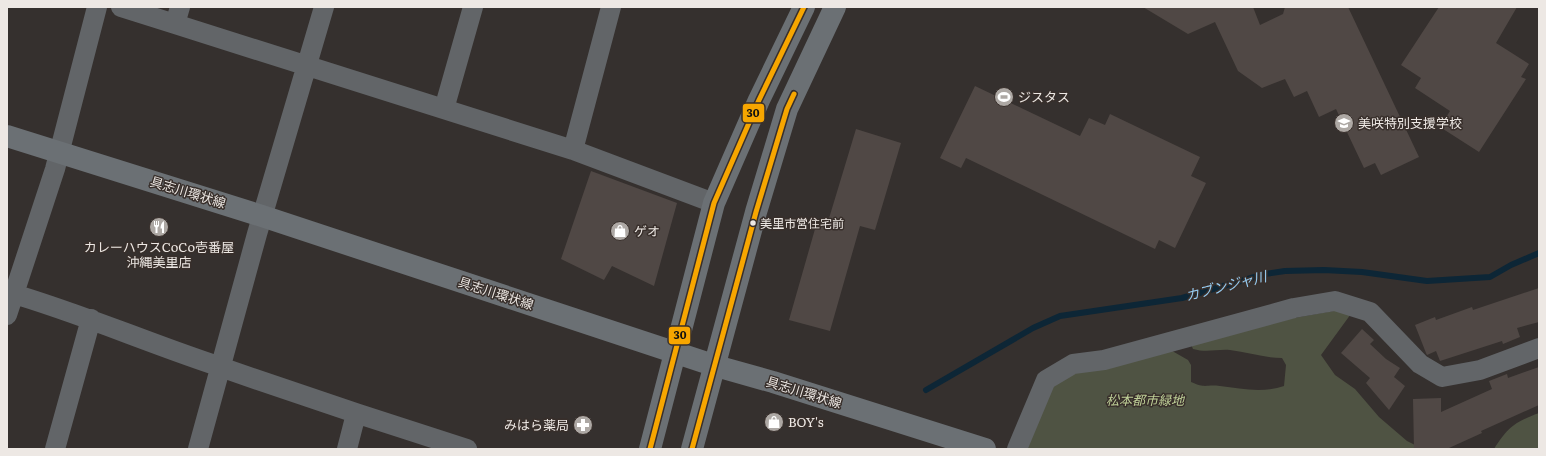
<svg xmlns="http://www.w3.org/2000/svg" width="1546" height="456" viewBox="0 0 1546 456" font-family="Literata,'Noto Sans JP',serif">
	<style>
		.green { fill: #4f5343 }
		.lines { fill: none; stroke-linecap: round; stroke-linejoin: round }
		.stream { stroke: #0d2636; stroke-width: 6 }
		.building { fill: #504845 }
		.minor { stroke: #626568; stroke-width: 20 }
		.major { stroke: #6b7074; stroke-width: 22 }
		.bus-1-casing { stroke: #382f2b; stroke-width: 8 }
		.bus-1 { stroke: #f7a600; stroke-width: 5 }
		.bus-dot { fill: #ede8e4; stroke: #382f2b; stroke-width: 1.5 }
		.labels { text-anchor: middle; stroke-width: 3; stroke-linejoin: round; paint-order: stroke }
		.bus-label { font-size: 12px; fill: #ede8e4; stroke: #382f2b; text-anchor: start }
		.poi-label { font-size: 13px; fill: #ede8e4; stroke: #382f2b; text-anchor: start }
		.street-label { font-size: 13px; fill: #ede8e4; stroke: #382f2b }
		.park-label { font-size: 13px; font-style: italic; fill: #becf97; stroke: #382f2b }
		.water-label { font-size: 14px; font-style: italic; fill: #97cdf3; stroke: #382f2b }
		.line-badge { stroke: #382f2b; stroke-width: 1.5 }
		.pale-badge-label { font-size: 11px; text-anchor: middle; font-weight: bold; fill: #111 }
	</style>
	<rect width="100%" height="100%" fill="#35302e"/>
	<!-- green -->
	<path class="green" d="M1356 307 1321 355 1335 375 1355 389 1379 417 1407 441 1423 449H1017L1046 380 1160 344 1188 360 1191 365V382C1207 389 1205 384 1220 386 1242 389 1263 393 1284 386L1286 365 1282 358C1264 358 1248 352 1230 350 1216 349 1207 353 1193 349L1188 337Z
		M1539 413V449H1491H1494C1508 427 1515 422 1539 413Z"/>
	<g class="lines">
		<!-- stream -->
		<path class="stream" d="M926 390 1033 328 1060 316 1182 298 1265 274 1285 271 1324 270 1362 272 1427 281 1490 277 1511 265 1539 253"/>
	</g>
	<!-- building -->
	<path class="building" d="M1143 7H1253L1260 25 1283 14 1285 7H1348L1419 157 1381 175 1375 163 1364 168 1336 109 1319 117 1307 91 1294 97 1285 79 1262 88 1238 71 1215 22 1188 34Z
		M1439 7H1517L1496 43 1529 64 1521 77 1526 79 1479 152 1440 127 1450 111 1415 88 1421 78 1401 65Z
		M975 86 1080 136 1089 118 1105 125 1110 114 1200 157 1191 176 1206 183 1175 248 1159 240 1155 249 966 158 961 168 940 158Z
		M856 129 901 143 875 230 860 226 830 331 789 320 817 222 827 225Z
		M591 171 677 203 654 286 612 266 604 280 561 259Z
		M1539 288V322L1517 328 1520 337 1503 344 1502 341 1440 361 1436 351 1427 355 1426 353 1415 325 1435 317 1436 320 1472 307 1473 310Z
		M1362 329 1374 340 1370 344 1386 359 1400 368 1394 377 1405 386 1389 410 1366 383 1370 378 1341 353Z
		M1539 367V405L1481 431 1482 433 1449 448 1414 449 1413 399 1441 398V412L1492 389 1489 381 1507 374 1508 378Z"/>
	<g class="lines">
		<!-- minor -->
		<path class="minor" d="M121 7 175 24
			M180 7 175 24 573 150 611 7
			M444 109 473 7
			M573 150 714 203
			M7 292C77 312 143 341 212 364 297 394 381 422 467 449
			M7 315 55 169 97 7
			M55 449 91 319
			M198 449 257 234 324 7
			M347 449 356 414
			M1017 449 1046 380 1073 364 1104 360 1294 308 1335 301 1370 312 1420 364 1442 377 1480 370 1539 348"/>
		<!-- major -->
		<path class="major" d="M7 136 262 216 716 366 773 382 985 449
			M650 449 714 203 759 100 804 7
			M692 449 756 212 787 109 835 7"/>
		<defs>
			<path id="bus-1" d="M650 449 714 203 759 100 804 7
				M692 449 756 212 787 109 794 94"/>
		</defs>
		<!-- bus-1 casing -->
		<use href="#bus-1" class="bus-1-casing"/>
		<!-- bus-1 -->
		<use href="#bus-1" class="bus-1"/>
	</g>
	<!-- icons -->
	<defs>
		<symbol id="stadium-disc" viewBox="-11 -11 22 22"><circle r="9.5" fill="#ada8a4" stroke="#382f2b"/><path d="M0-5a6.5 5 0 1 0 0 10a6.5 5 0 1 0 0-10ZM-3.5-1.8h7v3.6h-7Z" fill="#fff"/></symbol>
		<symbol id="school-disc" viewBox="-11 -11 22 22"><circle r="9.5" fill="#ada8a4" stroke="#382f2b"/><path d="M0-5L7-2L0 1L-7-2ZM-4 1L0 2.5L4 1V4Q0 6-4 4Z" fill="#fff"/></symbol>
		<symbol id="restaurant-disc" viewBox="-11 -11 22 22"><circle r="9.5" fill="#ada8a4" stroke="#382f2b"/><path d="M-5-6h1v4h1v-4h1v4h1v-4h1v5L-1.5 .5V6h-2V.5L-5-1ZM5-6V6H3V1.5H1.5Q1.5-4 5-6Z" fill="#fff"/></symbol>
		<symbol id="shop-disc" viewBox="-11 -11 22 22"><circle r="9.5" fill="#ada8a4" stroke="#382f2b"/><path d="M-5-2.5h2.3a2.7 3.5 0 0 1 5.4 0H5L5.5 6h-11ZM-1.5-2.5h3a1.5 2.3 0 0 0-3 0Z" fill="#fff"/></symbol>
		<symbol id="pharmacy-disc" viewBox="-11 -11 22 22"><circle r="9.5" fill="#ada8a4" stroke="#382f2b"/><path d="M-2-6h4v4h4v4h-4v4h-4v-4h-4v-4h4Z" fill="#fff"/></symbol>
	</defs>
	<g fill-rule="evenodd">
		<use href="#stadium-disc" x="993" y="86" width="22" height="22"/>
		<use href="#school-disc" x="1333" y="112" width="22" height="22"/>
		<use href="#restaurant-disc" x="148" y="216" width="22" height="22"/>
		<use href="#shop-disc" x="609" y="220" width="22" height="22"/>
		<use href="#shop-disc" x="763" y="411" width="22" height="22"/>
		<use href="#pharmacy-disc" x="572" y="414" width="22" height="22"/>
	</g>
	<!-- markers -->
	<circle class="bus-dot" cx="753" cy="223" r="3.5"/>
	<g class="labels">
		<!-- bus labels -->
		<g class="bus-label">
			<text x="760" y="228">美里市営住宅前</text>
		</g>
		<!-- poi labels -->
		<g class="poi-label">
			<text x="1018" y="102">ジスタス</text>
			<text x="1358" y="128">美咲特別支援学校</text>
			<text x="634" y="236">ゲオ</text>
			<text x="159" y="252" text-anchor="middle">カレーハウスCoCo壱番屋<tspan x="159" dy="15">沖縄美里店</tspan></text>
			<text x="788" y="427">BOY's</text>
			<text x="569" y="430" text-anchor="end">みはら薬局</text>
		</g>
		<!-- street labels -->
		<g class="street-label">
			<text transform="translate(188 192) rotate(17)" y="5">具志川環状線</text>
			<text transform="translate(496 293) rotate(18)" y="5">具志川環状線</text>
			<text transform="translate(804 392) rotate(17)" y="5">具志川環状線</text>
		</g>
		<!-- park labels -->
		<g class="park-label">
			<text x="1145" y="405">松本都市緑地</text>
		</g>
		<!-- water labels -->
		<g class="water-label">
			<text transform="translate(1226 286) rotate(-14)" y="5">カブンジャ川</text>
		</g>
	</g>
	<g class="line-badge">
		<rect x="742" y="103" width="23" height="20" rx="4" fill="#f7a600"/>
		<rect x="668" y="326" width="23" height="19" rx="4" fill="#f7a600"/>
	</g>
	<g class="pale-badge-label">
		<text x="753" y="117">30</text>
		<text x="680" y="339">30</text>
	</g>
	<!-- border -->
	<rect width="1546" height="456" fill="none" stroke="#ede8e4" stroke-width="16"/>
</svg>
